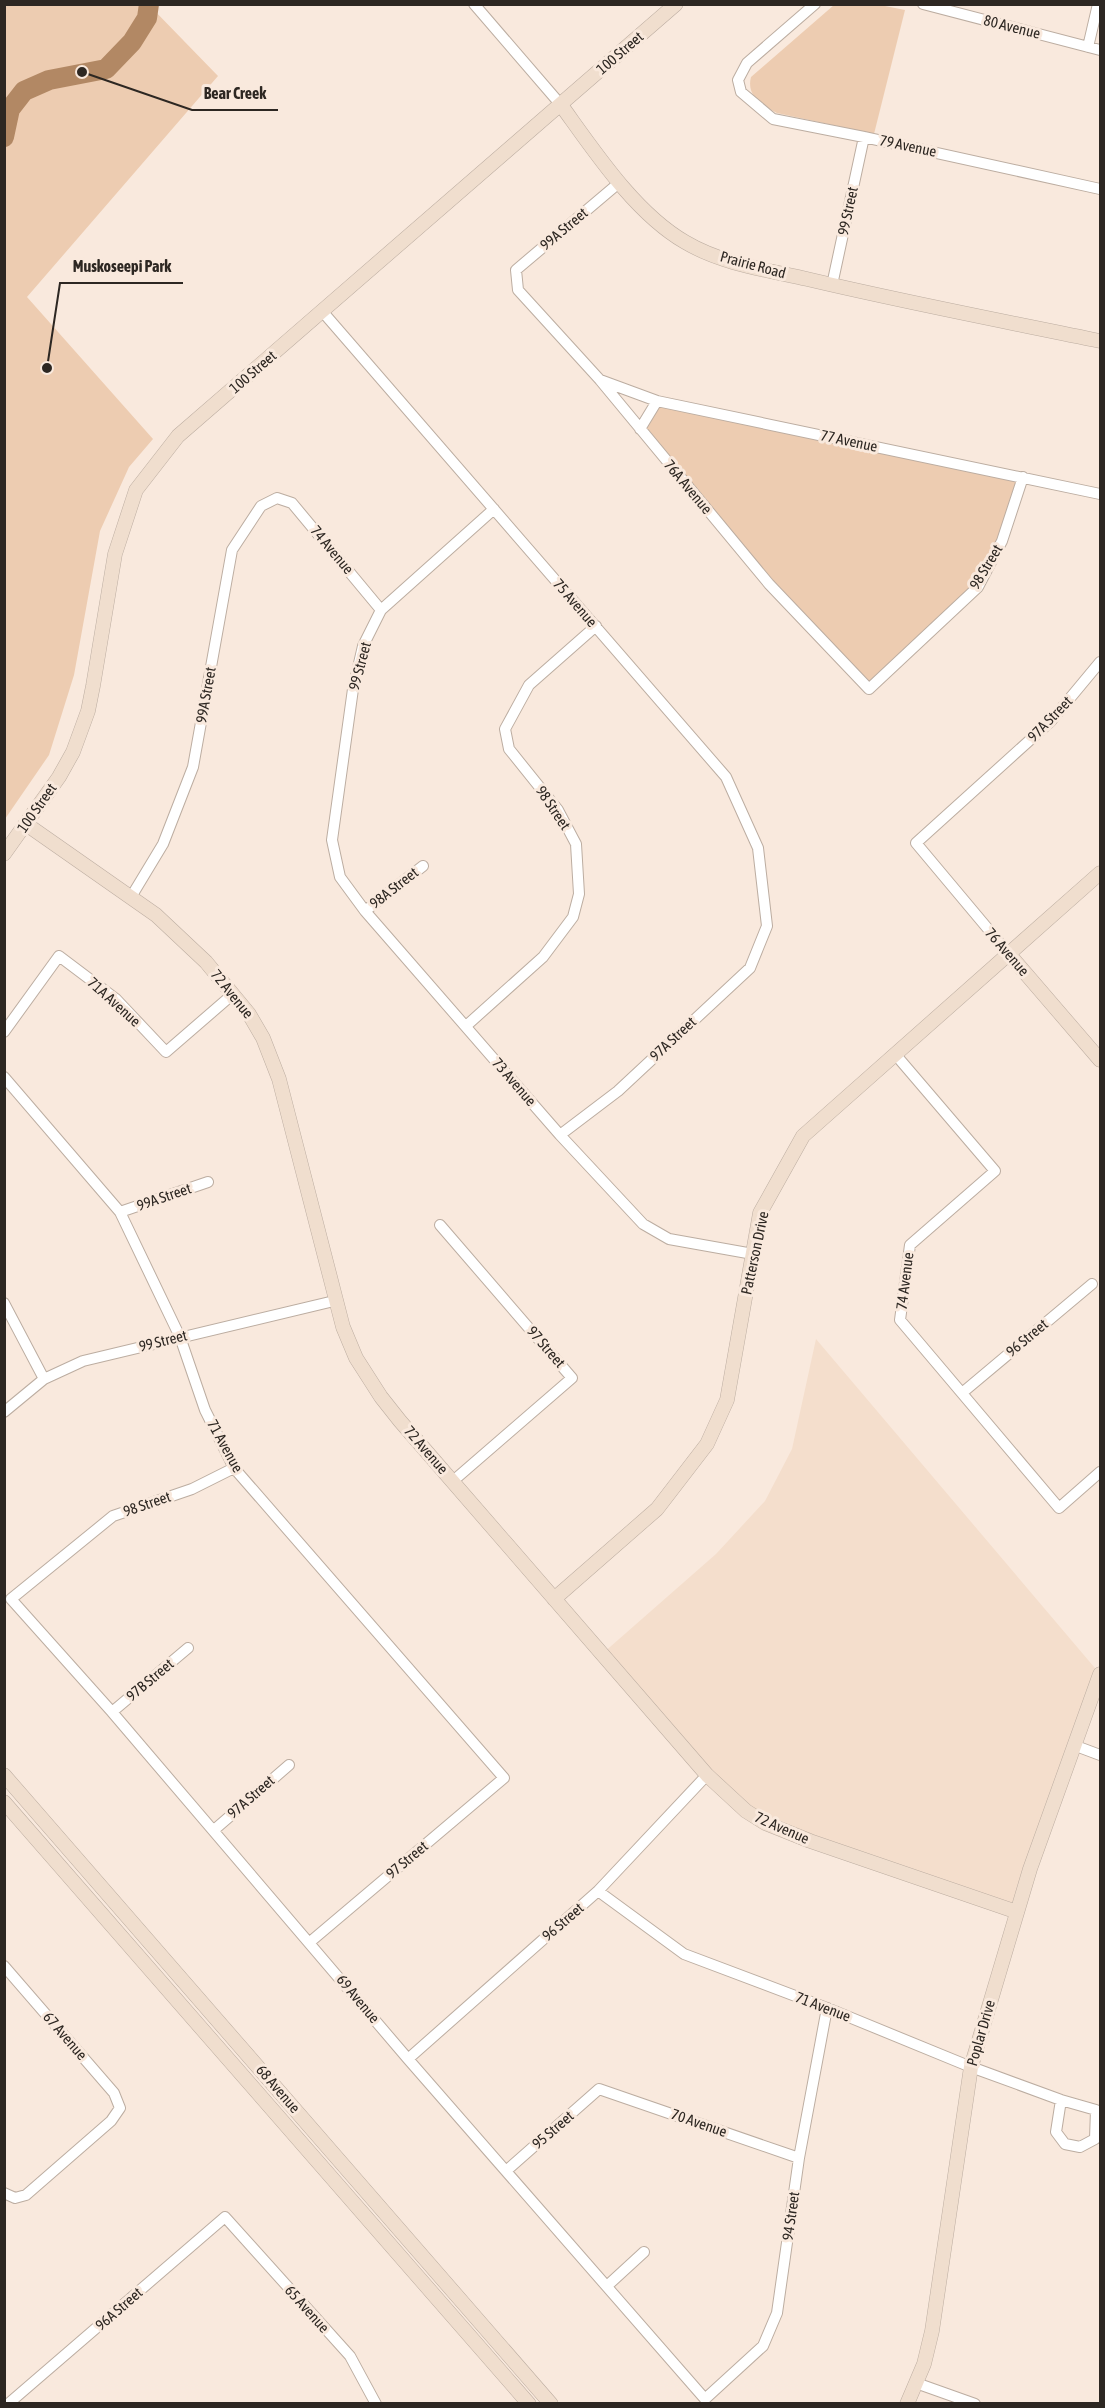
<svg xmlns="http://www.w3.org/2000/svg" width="1105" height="2408" viewBox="0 0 1105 2408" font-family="'Asap Condensed',sans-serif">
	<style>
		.built { fill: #f4decc }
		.green { fill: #edccb1 }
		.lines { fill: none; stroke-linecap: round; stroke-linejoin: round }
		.river { stroke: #b28864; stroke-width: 20 }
		.street-casing { stroke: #bcada1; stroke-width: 12 }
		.secondary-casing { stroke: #bcada1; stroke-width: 15 }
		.street { stroke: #fff; stroke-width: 10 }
		.secondary { stroke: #f0dece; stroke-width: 14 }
		.labels { text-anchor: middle; stroke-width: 6; stroke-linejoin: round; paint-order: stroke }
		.street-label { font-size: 15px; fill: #2d2722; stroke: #f9e9dd }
		.leader { fill: none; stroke: #2d2722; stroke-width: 2 }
		.callout-dot { fill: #2d2722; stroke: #f9e9dd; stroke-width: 2 }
		.callout-label { font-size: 16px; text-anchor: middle; font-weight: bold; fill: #2d2722; stroke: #f9e9dd; stroke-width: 6; stroke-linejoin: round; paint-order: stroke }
	</style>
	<rect width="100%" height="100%" fill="#f9e9dd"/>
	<!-- built -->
	<path class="built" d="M816 1339 1100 1674 1017 1912 746 1811 602 1654 716 1554 765 1501 792 1449Z"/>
	<!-- green -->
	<path class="green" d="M5 4 149 5 218 76 27 297 153 439 129 467 100 531 74 675 49 755 5 819Z
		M834 5H880L905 10 874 134 777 113C762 105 746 96 751 77Z
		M657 401 1023 477 978 587 869 689 640 429Z"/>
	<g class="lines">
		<!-- river -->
		<path class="river" d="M4 137 10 109 24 91 49 80 106 69 132 42 147 18 149 4"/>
		<defs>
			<path id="street" d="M474 4 561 105
				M815 4 747 63 738 80 741 92 773 119 864 137 1100 189
				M923 4 1100 50
				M1088 47 1098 4
				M620 182 516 270 518 290 600 380 769 584 869 689 978 587 1002 541 1023 477
				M832 285 864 137
				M322 311 726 777 758 848 767 926 750 968 618 1091 560 1135
				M600 380 657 401 1100 494
				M640 429 657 401
				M494 509 381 610 363 646 353 689 332 840 340 877 365 911 560 1135 643 1224 669 1239 753 1254
				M131 897 163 844 193 767 232 550 261 506 277 498 292 503 381 610
				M365 911 423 866
				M1009 954 916 843 1051 721 1100 662
				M466 1026 543 957 573 917 579 894 576 844 558 810 509 749 505 729 529 685 596 626
				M4 1032 59 956 116 999 166 1052 233 994
				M895 1054 995 1171 910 1245 900 1320 1059 1508 1100 1472
				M4 1077 120 1212 180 1337 205 1410 234 1468 504 1778 310 1942
				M120 1212 208 1182
				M440 1225 572 1378 453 1481
				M4 1303 44 1379
				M962 1393 1092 1284
				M4 1412 44 1379 83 1361 334 1301
				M234 1468 192 1489 113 1516 11 1599 112 1712 408 2059 705 2399 763 2346 777 2313 799 2158 827 2008
				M112 1712 188 1648
				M1076 1746 1100 1755
				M214 1830 289 1765
				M598 1891 684 1954 827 2008 971 2067 1061 2100 1096 2110 1095 2139 1080 2147 1065 2144 1056 2132 1061 2100
				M4 1966 114 2093 120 2108 111 2121 26 2195 15 2198 4 2193
				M408 2059 598 1891 707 1775
				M506 2171 599 2089 799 2158
				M607 2286 644 2252
				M916 2383 975 2404
				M8 2404 225 2217 350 2356 376 2404"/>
			<path id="secondary" d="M561 105C595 152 635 213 685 242 722 264 767 270 807 279 904 302 1003 321 1100 341
				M26 824 156 915 206 962 249 1014 263 1038 279 1079 343 1327 356 1358 381 1397 400 1421 707 1775 746 1811 765 1823 810 1841 1017 1912
				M4 854 59 777 73 752 88 711 93 686 115 554 136 490 178 436 676 4
				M1009 954 1100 1060
				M554 1599 657 1509 707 1444 727 1400 760 1213 803 1136 1100 873
				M4 1775 551 2404
				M4 1802 529 2404
				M907 2404 924 2364 932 2331 971 2067 1030 1869 1100 1674"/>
		</defs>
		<!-- street casing -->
		<use href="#street" class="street-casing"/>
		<!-- secondary casing -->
		<use href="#secondary" class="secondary-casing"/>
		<!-- street -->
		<use href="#street" class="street"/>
		<!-- secondary -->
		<use href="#secondary" class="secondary"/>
	</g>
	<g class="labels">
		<!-- street labels -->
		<g class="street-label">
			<text transform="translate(1012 27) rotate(14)" y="5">80 Avenue</text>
			<text transform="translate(620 53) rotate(-41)" y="5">100 Street</text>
			<text transform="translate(908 146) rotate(12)" y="5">79 Avenue</text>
			<text transform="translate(848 211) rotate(-78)" y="5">99 Street</text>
			<text transform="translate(564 229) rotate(-40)" y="5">99A Street</text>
			<text transform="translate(753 265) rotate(15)" y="5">Prairie Road</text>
			<text transform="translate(253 372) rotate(-41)" y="5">100 Street</text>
			<text transform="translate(849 441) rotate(12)" y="5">77 Avenue</text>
			<text transform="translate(688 487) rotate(50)" y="5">76A Avenue</text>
			<text transform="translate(332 550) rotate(50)" y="5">74 Avenue</text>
			<text transform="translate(986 567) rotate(-59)" y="5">98 Street</text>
			<text transform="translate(575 603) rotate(49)" y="5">75 Avenue</text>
			<text transform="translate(360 666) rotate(-75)" y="5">99 Street</text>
			<text transform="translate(206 695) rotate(-80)" y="5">99A Street</text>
			<text transform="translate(1050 719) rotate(-46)" y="5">97A Street</text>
			<text transform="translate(37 808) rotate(-55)" y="5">100 Street</text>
			<text transform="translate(553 808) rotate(56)" y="5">98 Street</text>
			<text transform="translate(394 888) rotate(-38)" y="5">98A Street</text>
			<text transform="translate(1007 952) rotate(49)" y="5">76 Avenue</text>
			<text transform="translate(232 994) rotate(51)" y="5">72 Avenue</text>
			<text transform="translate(114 1002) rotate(42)" y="5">71A Avenue</text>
			<text transform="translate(673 1039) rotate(-43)" y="5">97A Street</text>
			<text transform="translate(514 1082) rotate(49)" y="5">73 Avenue</text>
			<text transform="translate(164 1197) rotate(-19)" y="5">99A Street</text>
			<text transform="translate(755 1253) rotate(-78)" y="5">Patterson Drive</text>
			<text transform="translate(905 1281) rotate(-83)" y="5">74 Avenue</text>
			<text transform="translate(1027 1338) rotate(-40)" y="5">96 Street</text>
			<text transform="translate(163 1341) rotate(-14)" y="5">99 Street</text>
			<text transform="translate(546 1347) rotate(49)" y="5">97 Street</text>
			<text transform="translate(225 1446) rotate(61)" y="5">71 Avenue</text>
			<text transform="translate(426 1450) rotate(49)" y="5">72 Avenue</text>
			<text transform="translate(147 1504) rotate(-19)" y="5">98 Street</text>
			<text transform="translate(150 1680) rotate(-40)" y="5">97B Street</text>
			<text transform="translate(251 1797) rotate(-41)" y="5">97A Street</text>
			<text transform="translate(782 1828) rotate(24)" y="5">72 Avenue</text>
			<text transform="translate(407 1860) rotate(-40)" y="5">97 Street</text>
			<text transform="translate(563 1922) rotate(-41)" y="5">96 Street</text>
			<text transform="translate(358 1999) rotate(50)" y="5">69 Avenue</text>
			<text transform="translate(823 2007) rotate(21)" y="5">71 Avenue</text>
			<text transform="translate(981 2033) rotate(-74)" y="5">Poplar Drive</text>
			<text transform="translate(65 2036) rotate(49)" y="5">67 Avenue</text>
			<text transform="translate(278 2089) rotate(49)" y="5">68 Avenue</text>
			<text transform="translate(699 2123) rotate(19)" y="5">70 Avenue</text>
			<text transform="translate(553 2130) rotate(-41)" y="5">95 Street</text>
			<text transform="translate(791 2216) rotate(-82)" y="5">94 Street</text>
			<text transform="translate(119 2309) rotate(-41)" y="5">96A Street</text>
			<text transform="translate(307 2309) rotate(48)" y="5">65 Avenue</text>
		</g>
	</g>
	<!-- callouts -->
	<path class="leader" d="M82 72L192 110H278M47 368L60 283H183"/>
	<g class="callout-dot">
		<circle cx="82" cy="72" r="6"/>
		<circle cx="47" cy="368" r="6"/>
	</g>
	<g class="callout-label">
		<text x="235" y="99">Bear Creek</text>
		<text x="122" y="272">Muskoseepi Park</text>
	</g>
	<!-- border -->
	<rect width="1105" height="2408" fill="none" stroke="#2d2722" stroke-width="12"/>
</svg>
